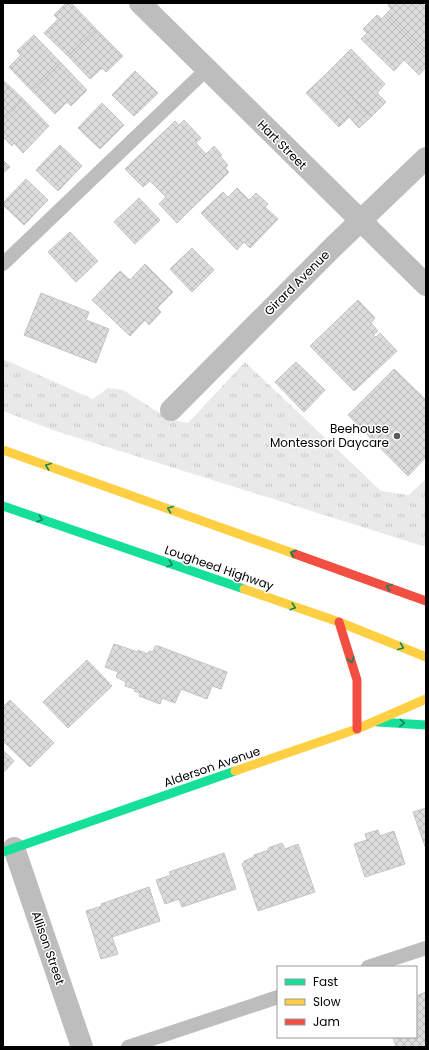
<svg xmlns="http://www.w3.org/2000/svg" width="429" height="1050" viewBox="0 0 429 1050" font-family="Poppins,sans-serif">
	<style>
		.grass { fill: url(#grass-tufts) }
		.building { fill: url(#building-cross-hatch); stroke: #c4c4c4 }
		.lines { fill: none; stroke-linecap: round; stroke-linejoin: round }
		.lane { stroke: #bdbdbd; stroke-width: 14 }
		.street { stroke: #bdbdbd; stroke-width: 22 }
		.fast { stroke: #16e098; stroke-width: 9 }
		.slow { stroke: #ffcf43; stroke-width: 9 }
		.jam { stroke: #f24e42; stroke-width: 9 }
		.oneway { stroke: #0d865b }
		.poi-dot { fill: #595959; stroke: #fff; stroke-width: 1.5 }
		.labels { text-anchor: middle; stroke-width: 3; stroke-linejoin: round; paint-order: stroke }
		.street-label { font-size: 12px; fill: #000; stroke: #fff }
		.poi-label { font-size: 12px; fill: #000; stroke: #fff; text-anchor: end }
	</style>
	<defs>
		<pattern id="grass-tufts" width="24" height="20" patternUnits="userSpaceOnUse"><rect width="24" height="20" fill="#e9e9e9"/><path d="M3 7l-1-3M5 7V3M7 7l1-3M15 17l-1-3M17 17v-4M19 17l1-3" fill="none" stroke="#c6c6c6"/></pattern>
		<pattern id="building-cross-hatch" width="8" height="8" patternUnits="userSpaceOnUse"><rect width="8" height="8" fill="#dcdcdc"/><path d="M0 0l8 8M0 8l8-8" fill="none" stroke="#bbb"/></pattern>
	</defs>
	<rect width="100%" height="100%" fill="#fff"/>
	<!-- grass -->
	<path class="grass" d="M3 359 93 399 108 388 123 390 169 419 188 423 245 362 381 491 409 495 426 479V547L53 430 3 411Z"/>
	<!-- building -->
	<path class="building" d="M66 3H71L96 29 68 56 44 33 58 19 54 15Z
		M390 3H422L426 7V54L386 14 391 9 388 5Z
		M386 14 426 54V67L419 75 404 60 394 71 361 39 367 33 363 29 377 15 382 19Z
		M96 29 123 56 106 72 102 68 90 79 68 56Z
		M34 35 61 63 32 91 9 67 21 55 17 51Z
		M351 49 385 84 377 93 386 102 371 117 328 72Z
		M61 63 87 90 71 106 67 102 55 114 32 91Z
		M135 71 158 93 134 116 112 95Z
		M328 72 371 117 359 128 349 117 339 127 306 93Z
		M3 80 23 99 3 120Z
		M23 99 49 126 23 153 14 143 12 146 3 137V120Z
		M102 103 124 125 100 149 78 128Z
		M184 120 201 138 196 143 202 150 160 191 150 181 143 187 125 169 175 121 179 125Z
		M60 145 82 166 58 191 36 170Z
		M214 146 222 155 220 156 228 165 225 168 229 172 177 223 159 204 166 197 160 191 202 150 206 154Z
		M3 160 10 167 3 173Z
		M26 179 48 200 24 225 3 205V203Z
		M237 188 249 200 256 193 268 204 265 207 278 219 250 248 244 242 237 250 201 213 223 192 228 197Z
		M139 198 160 220 135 244 114 222Z
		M70 232 98 261 76 282 48 252Z
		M192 248 214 270 192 292 170 269Z
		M145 264 173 292 157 308 161 312 149 325 145 320 130 336 92 300 120 271 130 280Z
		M41 293 89 312 86 320 109 329 96 363 24 335Z
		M358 300 375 318 371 323 378 331 373 335 376 337 380 333 397 351 354 391 310 346Z
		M296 362 325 390 304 412 275 382Z
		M394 369 426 400V457L408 476 348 415Z
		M114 644 138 652V650L148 654 149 651 153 652 155 646H158L227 672 221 689 212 686 207 699 181 689 175 703 162 698 160 704 139 696 140 693 134 691 135 689 125 686 126 682 116 677 118 672 105 667Z
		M87 660 112 686 68 728 43 702Z
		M10 700 54 743 30 767 3 741V707Z
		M3 750 14 761 3 773Z
		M426 808V849L413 812Z
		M378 830 380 836 394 831 405 864 365 877 354 844 367 840 365 834Z
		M282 843 285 849 298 844 315 892 258 911 242 864 244 863V861L254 857V855L269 850 268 848Z
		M224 853 236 889 182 907 179 899 165 904 156 880 171 875 169 872Z
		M149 887 160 921 112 937 118 954 101 959 86 911 102 906 101 904Z
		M426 992V1047H396L393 1037H416V996Z"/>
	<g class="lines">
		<!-- lane -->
		<path class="lane" d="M3 264 206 70
			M368 967 426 948
			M128 1047 278 997"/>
		<!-- street -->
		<path class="street" d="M140 3 426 285
			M171 410 331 249 426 158
			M14 848 82 1047"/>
		<!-- fast -->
		<path class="fast" d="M3 506 244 589
			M377 722 426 725
			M3 852 235 771"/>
		<!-- slow -->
		<path class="slow" d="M3 450 295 554
			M244 589 339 622 426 657
			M235 771 357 729 426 699"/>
		<!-- jam -->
		<path class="jam" d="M295 554 426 601
			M339 622 357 680V729"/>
	</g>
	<!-- one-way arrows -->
	<defs><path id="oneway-chevron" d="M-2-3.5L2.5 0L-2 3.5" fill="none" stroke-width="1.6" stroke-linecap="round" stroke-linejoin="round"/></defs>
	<g class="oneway">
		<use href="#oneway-chevron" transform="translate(48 466) rotate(-160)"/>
		<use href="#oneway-chevron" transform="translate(170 509) rotate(-160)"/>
		<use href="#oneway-chevron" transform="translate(40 519) rotate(19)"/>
		<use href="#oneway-chevron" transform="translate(293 553) rotate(-160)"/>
		<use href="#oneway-chevron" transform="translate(170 564) rotate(19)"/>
		<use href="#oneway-chevron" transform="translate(389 587) rotate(-160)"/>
		<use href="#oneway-chevron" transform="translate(293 607) rotate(19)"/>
		<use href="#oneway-chevron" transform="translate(401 647) rotate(22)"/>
		<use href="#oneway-chevron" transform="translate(351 660) rotate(72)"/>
		<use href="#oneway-chevron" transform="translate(402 723) rotate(4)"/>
	</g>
	<!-- markers -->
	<circle class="poi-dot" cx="397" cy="436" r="4"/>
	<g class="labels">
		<!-- street labels -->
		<g class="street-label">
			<text transform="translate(282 145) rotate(45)" y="4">Hart Street</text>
			<text transform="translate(297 283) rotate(-45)" y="4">Girard Avenue</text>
			<text transform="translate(219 568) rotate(19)" y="4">Lougheed Highway</text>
			<text transform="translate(212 767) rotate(-19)" y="4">Alderson Avenue</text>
			<text transform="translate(48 948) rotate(71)" y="4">Allison Street</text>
		</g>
		<!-- poi labels -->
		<g class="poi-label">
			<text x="389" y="433">Beehouse<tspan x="389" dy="14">Montessori Daycare</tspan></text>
		</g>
	</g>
	<!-- border -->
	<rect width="429" height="1050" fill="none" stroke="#000000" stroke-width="8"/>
	<!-- legend -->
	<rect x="277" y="966" width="140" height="72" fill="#ffffff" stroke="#999999"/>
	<rect x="285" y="979" width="20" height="6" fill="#16e098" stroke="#999999"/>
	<text x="313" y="986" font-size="12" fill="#000000">Fast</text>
	<rect x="285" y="999" width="20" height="6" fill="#ffcf43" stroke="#999999"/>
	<text x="313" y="1006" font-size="12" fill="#000000">Slow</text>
	<rect x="285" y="1019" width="20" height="6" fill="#f24e42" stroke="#999999"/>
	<text x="313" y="1026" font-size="12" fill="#000000">Jam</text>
</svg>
